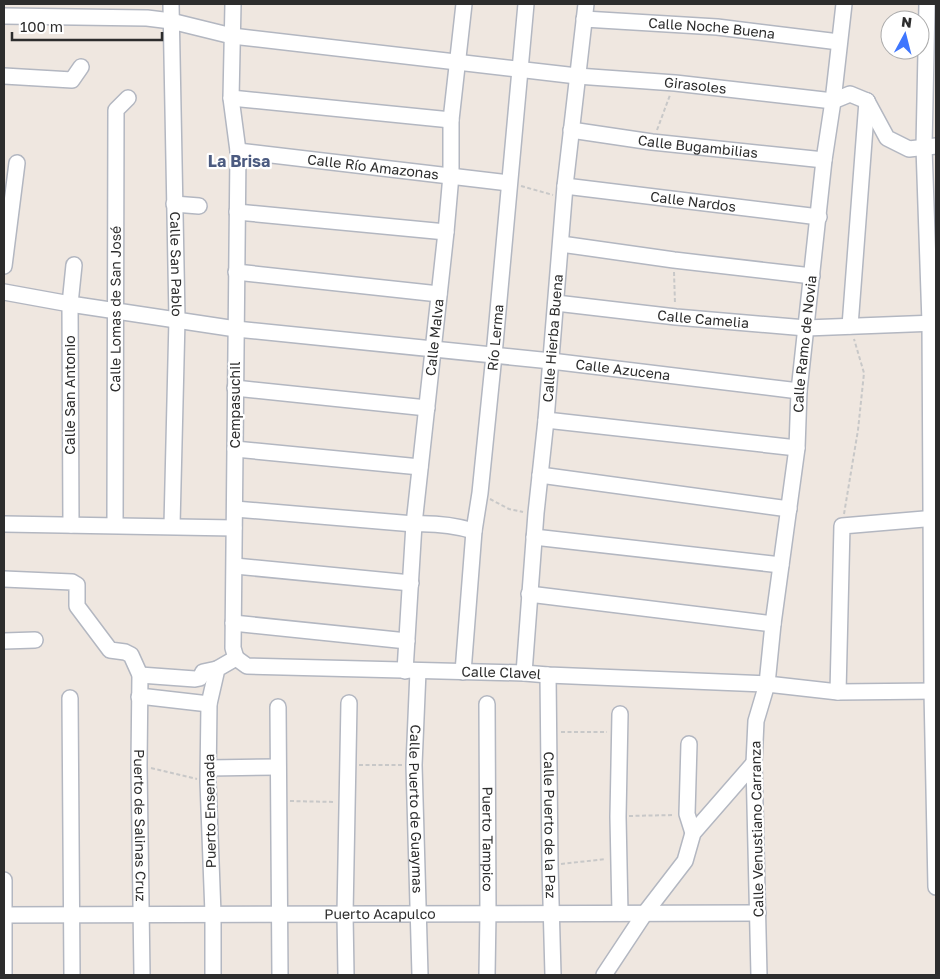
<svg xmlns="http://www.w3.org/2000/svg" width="940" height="979" viewBox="0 0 940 979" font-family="'Golos Text',sans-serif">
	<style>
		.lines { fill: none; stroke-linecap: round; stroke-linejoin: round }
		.minor-casing { stroke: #b3b7c1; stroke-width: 18 }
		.path { stroke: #c8c8c8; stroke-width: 2; stroke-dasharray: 4 2.5; stroke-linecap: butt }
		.minor { stroke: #fff; stroke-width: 15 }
		.labels { text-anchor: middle; stroke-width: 4.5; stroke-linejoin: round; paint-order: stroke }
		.street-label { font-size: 14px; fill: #2d2d2d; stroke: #fff }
		.quarter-label { font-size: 16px; font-weight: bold; fill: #4c5b80; stroke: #fff }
	</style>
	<rect width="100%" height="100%" fill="#efe7e0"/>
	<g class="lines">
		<defs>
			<g id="minor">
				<path id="s1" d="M171 4 177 319 172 525"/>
				<path d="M233 4 231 98 238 151 233 648 236 658"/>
				<path d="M927 4 924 147 930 323 932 691 936 887"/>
				<path id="s2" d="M4 16 147 18 171 21 232 36 577 76 675 83 833 101 850 94 867 101"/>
				<path id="s3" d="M584 19 717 27 839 42"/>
				<path d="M4 76 72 80 81 67"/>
				<path d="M231 98 451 120"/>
				<path d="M867 101 887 138 909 149 936 146"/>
				<path id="s4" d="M571 130 652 142 824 160"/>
				<path id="s5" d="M238 151 509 183"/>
				<path id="s6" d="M565 186 819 217"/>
				<path d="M174 204 199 206"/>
				<path d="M237 212 446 232"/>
				<path d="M561 244 674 260 812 276"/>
				<path d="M4 266 17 163"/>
				<path d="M236 272 439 294"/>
				<path id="s7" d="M4 292 70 304 236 329 551 361 799 391"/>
				<path id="s8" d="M556 303 676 317 806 328 936 323"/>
				<path d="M850 326 867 101"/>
				<path d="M235 388 427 408"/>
				<path d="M546 420 797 448"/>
				<path d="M235 449 420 467"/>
				<path d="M540 475 789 509"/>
				<path d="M235 509 414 524C436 523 453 525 474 531"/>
				<path d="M4 524 234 528"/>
				<path d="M71 525 70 304 74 265"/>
				<path id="s9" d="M115 525 116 110 128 98"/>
				<path d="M534 537 781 565"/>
				<path d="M235 566 411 583"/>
				<path id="s10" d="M4 579 72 582 77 585V606L110 650 125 652 131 655 140 675 139 765 142 975"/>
				<path d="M529 594 773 624"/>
				<path d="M233 623 407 641"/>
				<path d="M4 641 35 640"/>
				<path id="s11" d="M236 658 247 666 524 673 548 675 767 684 838 692 936 691"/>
				<path id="s12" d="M405 671 414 524 446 232 451 175V120L464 4"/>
				<path id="s13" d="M418 671 414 765 420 975"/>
				<path id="s14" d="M463 672 474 531 480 493 494 355 526 4"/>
				<path id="s15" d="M524 673 536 513 546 420 565 186 586 4"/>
				<path d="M140 675 195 679 200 678 203 672 217 669"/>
				<path id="s16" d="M548 675 550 865 553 975"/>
				<path d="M838 692 842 526 936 518"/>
				<path d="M139 697H148L209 704"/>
				<path d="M70 698 72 975"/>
				<path id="s17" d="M487 704 488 913 487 975"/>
				<path d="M278 707 280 975"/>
				<path d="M689 744 687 814 693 833"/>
				<path d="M209 768 278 767"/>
				<path d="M4 880V975"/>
				<path d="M620 913 618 817 620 714"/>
				<path id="s18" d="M4 915 758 913"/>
				<path d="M213 975V914L208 782 209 704 217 669 236 658"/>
				<path d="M346 975 345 914 349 703"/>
				<path d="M604 975 645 913 685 861 693 833 754 763"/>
				<path id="s19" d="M759 975 754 763 756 721 767 684 773 624 797 448 799 391 824 160 833 101 844 4"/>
			</g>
		</defs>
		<!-- minor casing -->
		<use href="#minor" class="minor-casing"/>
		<!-- path -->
		<path class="path" d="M657 130 670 95
			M521 186 553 195
			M674 272 675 304
			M490 499 509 509 523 512
			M844 514 858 430 864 373 854 339
			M561 732H607
			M359 765H402
			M151 768 197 779
			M290 801 335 802
			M629 816 674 815
			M561 864 606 859"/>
		<!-- minor -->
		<use href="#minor" class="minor"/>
	</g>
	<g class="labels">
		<!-- street labels -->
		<g class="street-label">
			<text dy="5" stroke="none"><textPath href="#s3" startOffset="128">Calle Noche Buena</textPath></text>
			<text dy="5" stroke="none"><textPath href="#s2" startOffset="696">Girasoles</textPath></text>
			<text dy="5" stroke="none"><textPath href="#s4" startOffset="128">Calle Bugambilias</textPath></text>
			<text dy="5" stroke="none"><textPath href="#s5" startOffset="136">Calle Río Amazonas</textPath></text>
			<text dy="5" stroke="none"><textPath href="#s6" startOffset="129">Calle Nardos</textPath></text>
			<text dy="5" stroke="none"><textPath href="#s1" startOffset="260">Calle San Pablo</textPath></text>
			<text dy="5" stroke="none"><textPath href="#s9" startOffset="216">Calle Lomas de San José</textPath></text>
			<text dy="5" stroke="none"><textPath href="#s8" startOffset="148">Calle Camelia</textPath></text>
			<text dy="5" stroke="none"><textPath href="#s12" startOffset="335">Calle Malva</textPath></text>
			<text dy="5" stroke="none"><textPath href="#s14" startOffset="336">Río Lerma</textPath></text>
			<text dy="5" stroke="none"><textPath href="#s15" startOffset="336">Calle Hierba Buena</textPath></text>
			<text dy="5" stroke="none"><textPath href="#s19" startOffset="635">Calle Ramo de Novia</textPath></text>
			<text dy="5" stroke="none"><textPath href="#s7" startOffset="624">Calle Azucena</textPath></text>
			<text transform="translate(70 395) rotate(-90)" y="5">Calle San Antonio</text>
			<text transform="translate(235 405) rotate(-90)" y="5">Cempasuchil</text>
			<text dy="5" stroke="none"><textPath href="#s11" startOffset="268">Calle Clavel</textPath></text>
			<text dy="5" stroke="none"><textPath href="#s13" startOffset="138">Calle Puerto de Guaymas</textPath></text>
			<text transform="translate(210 811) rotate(-91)" y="5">Puerto Ensenada</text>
			<text dy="5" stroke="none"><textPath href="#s10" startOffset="344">Puerto de Salinas Cruz</textPath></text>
			<text dy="5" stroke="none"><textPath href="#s16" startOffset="150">Calle Puerto de la Paz</textPath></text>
			<text transform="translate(757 829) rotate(-91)" y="5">Calle Venustiano Carranza</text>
			<text dy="5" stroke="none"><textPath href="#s17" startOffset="135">Puerto Tampico</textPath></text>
			<text dy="5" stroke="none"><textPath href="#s18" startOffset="376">Puerto Acapulco</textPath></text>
		</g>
		<!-- quarter labels -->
		<g class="quarter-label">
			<text x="239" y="167">La Brisa</text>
		</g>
	</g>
	<!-- border -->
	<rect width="940" height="979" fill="none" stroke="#2d2d2d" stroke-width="10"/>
	<!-- north arrow -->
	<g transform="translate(905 35) rotate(7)"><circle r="24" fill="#ffffff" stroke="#ababab"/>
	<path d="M0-4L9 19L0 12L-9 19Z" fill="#3e76fe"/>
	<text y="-8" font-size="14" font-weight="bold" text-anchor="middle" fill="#2d2d2d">N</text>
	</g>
	<!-- scale -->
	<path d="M12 32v8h150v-8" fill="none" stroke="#2d2d2d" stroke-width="2.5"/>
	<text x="20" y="32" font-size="15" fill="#2d2d2d" stroke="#ffffff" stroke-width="4" paint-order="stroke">100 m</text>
</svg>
